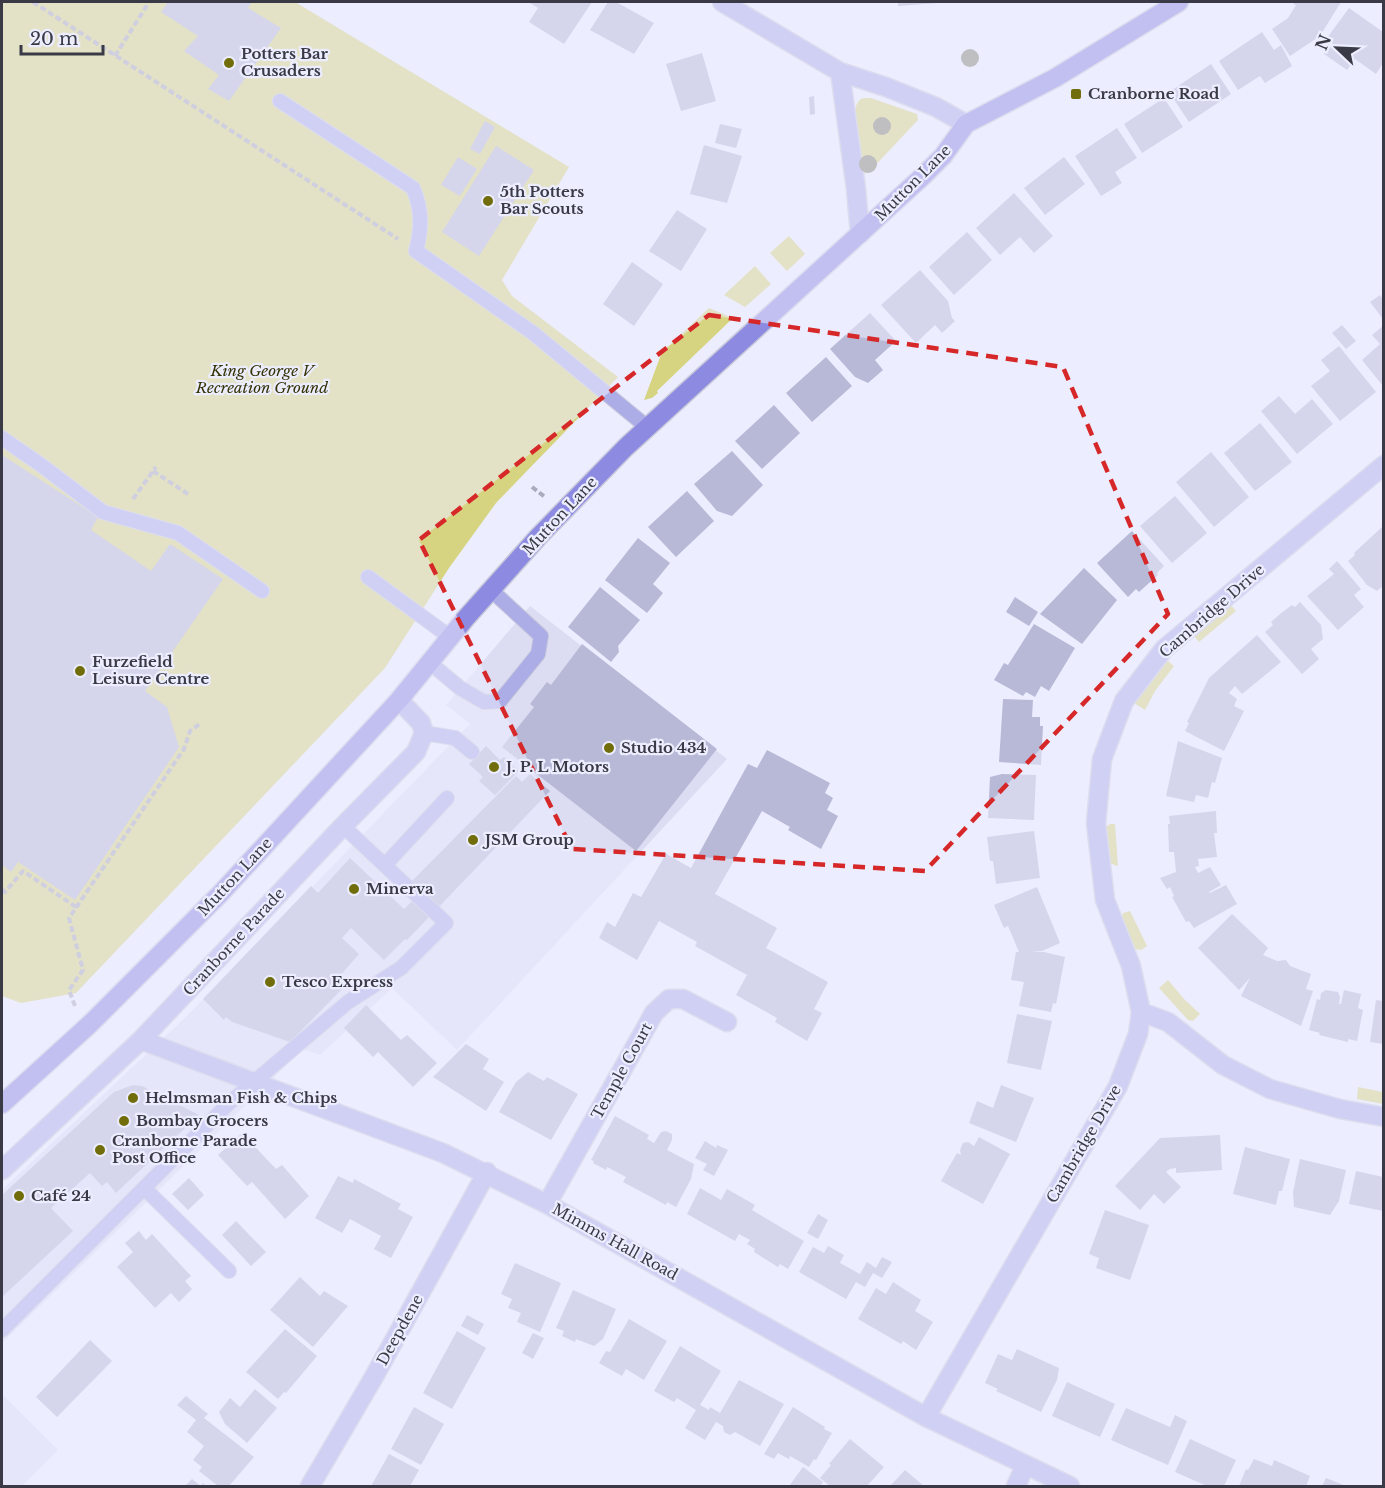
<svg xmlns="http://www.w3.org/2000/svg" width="1385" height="1488" viewBox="0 0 1385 1488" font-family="'Libre Baskerville',serif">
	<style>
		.built { fill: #dcddf3 }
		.green { fill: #d7d481 }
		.building { fill: #b8b9d6 }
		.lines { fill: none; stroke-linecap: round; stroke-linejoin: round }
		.lane-casing { stroke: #c8c9da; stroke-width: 16 }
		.street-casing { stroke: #c8c9da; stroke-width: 21 }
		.secondary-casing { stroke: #c8c9da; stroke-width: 21 }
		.path { stroke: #aaabbb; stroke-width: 4; stroke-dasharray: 6 3; stroke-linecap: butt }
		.lane { stroke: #acade7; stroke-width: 14 }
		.street { stroke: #acade7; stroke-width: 18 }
		.secondary { stroke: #8d8ae1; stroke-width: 18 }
		.tree { fill: #878776 }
		.marked { fill: none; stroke: #d62828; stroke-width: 4.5; stroke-dasharray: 12 8; stroke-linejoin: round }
		.poi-dot { fill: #716d0b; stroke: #ecedff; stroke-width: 2 }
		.labels { text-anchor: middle; stroke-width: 4.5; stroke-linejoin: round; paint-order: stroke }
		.poi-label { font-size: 15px; font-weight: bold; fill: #393a45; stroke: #ecedff; text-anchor: start }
		.street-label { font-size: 15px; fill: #393a45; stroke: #ecedff }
		.park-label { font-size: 15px; font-style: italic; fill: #353305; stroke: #ecedff }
	</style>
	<rect width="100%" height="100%" fill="#ecedff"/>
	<!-- built -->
	<path class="built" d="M530 606 727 759 457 1050 392 988 320 1055 303 1049 2 1343V1190L189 1014 470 724 446 705Z
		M2 1394 58 1450 22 1486H2Z"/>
	<!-- green -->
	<path class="green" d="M2 2H295L569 167 502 280 512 296 618 377 496 503 449 568 385 668 76 993 21 1003 2 996Z
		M871 98 917 114 918 120 869 172 861 174C859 159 846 109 861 99 863 98 868 98 871 98Z
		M789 236 805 254 787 271 770 253Z
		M755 266 771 284 745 307 724 295Z
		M709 308 733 318 657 391 658 393 652 398 644 400 662 352Z
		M1231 605 1236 611 1199 642 1194 636V631Z
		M1168 661 1174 666 1155 691 1145 710 1134 703 1140 691 1163 662Z
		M1110 824H1115L1118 866 1109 863 1105 828Z
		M1130 911 1147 946 1141 950 1133 949 1121 919 1123 913Z
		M1168 980 1184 999 1200 1014 1193 1021 1188 1020 1159 988Z
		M1358 1087 1383 1092V1104L1357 1099Z"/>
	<!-- building -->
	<path class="building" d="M168 2H252L248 8 281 28 229 101 208 89 219 75 184 51 198 36 161 12Z
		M531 2H592L564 44 529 22 538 8 530 3Z
		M608 2H616L654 23 634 54 590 30Z
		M898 2H938V3L898 6Z
		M1295 2H1341L1320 36 1290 56 1272 29 1288 18 1296 5 1293 4Z
		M1349 8 1383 32V63L1376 74 1355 59 1347 70 1324 54 1333 42 1327 38Z
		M1262 32 1274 50 1281 45 1292 66 1265 83 1260 76 1238 90 1219 61Z
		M702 53 716 101 681 111 666 64Z
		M1211 64 1231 94 1189 122 1169 92Z
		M814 96 815 114 810 115 809 97Z
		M1164 98 1183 127 1142 153 1124 124Z
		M485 121 495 127 480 154 470 149Z
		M720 124 742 129 736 148 715 143Z
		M1117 128 1137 158 1115 172 1122 183 1101 196 1075 156Z
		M704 145 742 156 727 203 690 194Z
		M496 146 534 170 479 256 442 232Z
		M458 157 477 169 460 196 441 185Z
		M1064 157 1085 184 1045 215 1024 188Z
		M1014 193 1053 236 1034 253 1020 237 1000 255 976 228Z
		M677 210 707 229 681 271 649 251Z
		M967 232 992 260 954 295 929 267Z
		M632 262 663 284 634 326 603 304Z
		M920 270 948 301 952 318 955 321 942 333 935 325 916 343 881 305Z
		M1380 295 1383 300V319L1370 302Z
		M870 313 896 341 875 360 883 370 868 383 855 377 830 349Z
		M1342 325 1356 341 1346 349 1332 333Z
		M1383 326V386L1362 360 1380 344 1372 335Z
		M1339 346 1376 392 1340 421 1311 386 1330 371 1321 360Z
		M826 357 852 386 812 422 786 393Z
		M1279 396 1295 414 1312 399 1333 424 1297 454 1261 411Z
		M774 405 800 433 762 469 735 441Z
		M1260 423 1292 462 1255 491 1224 453Z
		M732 451 763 485 732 516 717 511 694 484Z
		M1211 452 1249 497 1214 527 1176 482Z
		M2 455 98 517 91 530 151 571 170 544 223 579 145 691 167 707 179 747 75 900 18 862 11 872 2 865Z
		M687 491 714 521 676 557 648 527Z
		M1175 496 1207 533 1172 563 1140 526Z
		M1382 527 1383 586 1377 591 1367 585 1348 561 1355 555 1354 553Z
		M1132 531 1164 566 1157 573 1158 575 1139 592 1136 589 1128 597 1097 563Z
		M638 538 670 563 653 584 663 593 647 613 605 580Z
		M1337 561 1361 589 1354 595 1364 607 1338 630 1307 596 1334 574 1329 569Z
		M1084 568 1117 600 1082 644 1040 614Z
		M600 587 640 620 618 646 619 652 611 662 568 627Z
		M1015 597 1038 612 1029 626 1006 612Z
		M1300 602 1321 625 1323 639 1311 649 1319 659 1302 674 1265 632 1273 625 1271 622 1280 614 1292 605 1295 607Z
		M1034 624 1075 648 1049 691 1041 686 1035 697 1026 692 1023 696 994 680 1004 663 1008 665Z
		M1257 635 1281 662 1242 694 1235 686 1229 693 1237 699 1234 706 1244 711 1224 751 1185 731 1189 723 1187 722 1209 678Z
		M582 644 717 749 636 851 502 747 534 707 530 704 547 682 551 685Z
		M1003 699 1033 700 1032 717H1040V726H1043L1041 765 999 762Z
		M1178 741 1222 758 1215 783 1212 782 1208 798 1196 795 1194 802 1166 796Z
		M486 746 500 760 504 757 519 771 495 795 479 781 483 777 469 764Z
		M767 750 830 783 825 793 833 798 827 810 838 816 821 849 788 830 790 827 762 811 715 894 777 928 766 948 828 982 814 1009 822 1013 807 1041 775 1022 777 1018 736 995 747 975 695 946 697 942 659 921 637 960 599 938 607 922 615 927 633 893 641 897 666 854 691 868 748 764 757 768Z
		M530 774 550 791 407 940 405 939 384 960 351 928 342 938 359 954 337 979 344 987 290 1042 232 1022 226 1017 224 1020 203 999 311 886 318 893 350 858 404 909 422 891 412 881 516 776 522 782Z
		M1002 774 1036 775 1034 820 988 818 990 777Z
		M1216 811 1217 833H1214L1217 857 1198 859 1199 866 1195 867 1198 873 1210 867 1221 885 1209 892 1210 893 1226 885 1237 904 1194 928 1189 921 1186 922 1172 897 1174 896 1170 887 1167 889 1160 878 1176 872 1174 852H1169L1168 824H1170L1169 816Z
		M1034 831 1040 878 996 884 993 861H990L987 837Z
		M1037 887 1060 943 1042 951 1031 952H1044L1065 957 1056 1004 1053 1003 1051 1012 1019 1006 1024 982 1011 980 1016 952H1019L1008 926 1004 928 994 905Z
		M1232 914 1268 948 1263 955 1277 961 1286 960 1290 966 1311 974 1306 989 1313 991 1301 1026 1241 996 1250 978 1239 990 1198 948Z
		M1326 990 1338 992 1340 997 1339 1004H1341L1344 990 1361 994 1358 1008 1363 1010 1357 1041 1348 1039V1042L1319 1035 1320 1033 1309 1030 1317 999 1320 1000 1321 993Z
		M1376 1000 1383 1001V1044L1370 1042Z
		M366 1005 401 1040 407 1035 437 1063 413 1087 378 1052 373 1057 344 1028Z
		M1017 1014 1052 1021 1041 1070 1007 1063Z
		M466 1044 489 1059 483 1069 504 1082 486 1111 433 1077Z
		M528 1072 544 1081 547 1077 578 1094 551 1140 499 1112 516 1082Z
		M133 1085 142 1086 199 1115 116 1193 107 1182 102 1186 90 1173 51 1208 73 1231 2 1297V1195L114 1092Z
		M1001 1085 1034 1098 1016 1142 969 1123 977 1101 993 1108Z
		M615 1116 649 1135 647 1139 654 1143 661 1132 666 1131 672 1134V1140L667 1150 694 1164 691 1179 676 1207 667 1202 666 1205 623 1182 626 1177 607 1167 606 1170 593 1163 594 1161 591 1160Z
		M242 1133 276 1169 282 1165 309 1196 285 1219 252 1182 247 1186 218 1155Z
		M1220 1135 1222 1170 1176 1173V1168L1170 1169 1166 1172 1181 1187 1164 1204 1154 1194 1140 1210 1115 1186 1160 1138Z
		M979 1137 1010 1154 983 1204 941 1181 957 1153 961 1155 960 1150 963 1143 968 1142 974 1146Z
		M705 1141 716 1148 717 1145 728 1150 714 1176 703 1170 707 1164 695 1158Z
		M1245 1147 1290 1159 1282 1191H1279L1276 1205 1233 1194Z
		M1300 1159 1346 1170 1339 1201 1330 1215 1294 1207 1293 1192Z
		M1356 1171 1383 1177V1211L1349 1204Z
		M338 1176 353 1183 354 1179 401 1204 398 1209 413 1217 391 1258 374 1249 381 1236 350 1219 342 1233 315 1218Z
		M189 1178 204 1195 188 1210 172 1194Z
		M700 1188 721 1200 727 1189 755 1205 752 1210 804 1241 788 1269 780 1264 778 1267 754 1252 755 1249 747 1244 750 1240 739 1234 735 1241 687 1214Z
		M1105 1210 1149 1225 1130 1280 1096 1268 1099 1258 1089 1254Z
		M818 1214 828 1220 818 1239 807 1233Z
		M236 1221 266 1252 251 1266 222 1235Z
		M139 1231 146 1240 152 1234 191 1276 185 1281 192 1289 179 1302 171 1293 155 1308 117 1267 133 1252 125 1243Z
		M828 1246 844 1255 840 1263 860 1274 867 1262 876 1268 882 1257 892 1262 882 1278 873 1273 865 1287 856 1282 846 1299 799 1272 813 1247 824 1253Z
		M515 1263 561 1283 540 1332 517 1322 521 1313 508 1308 512 1299 501 1294Z
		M300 1277 320 1296 324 1291 348 1306 313 1347 270 1310Z
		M893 1282 921 1300 915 1311 933 1322 916 1350 903 1341 901 1344 858 1319 876 1288 886 1294Z
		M573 1290 616 1309 603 1339 594 1346 576 1339 575 1342 562 1336 564 1331 556 1328Z
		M467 1315 484 1324 478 1335 461 1326Z
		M629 1319 667 1341 644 1380 626 1369 622 1376 599 1363 606 1351 610 1352Z
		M285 1329 317 1356 286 1393 284 1392 278 1399 246 1372Z
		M457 1331 486 1348 452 1409 423 1393Z
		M533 1333 544 1338 533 1359 522 1353Z
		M90 1340 112 1361 57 1417 36 1397Z
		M680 1346 721 1371 700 1405 709 1410 710 1407 720 1413 739 1380 784 1404 760 1446 735 1432 730 1435 724 1432 723 1426 716 1422 705 1440 685 1428 696 1410 677 1398 674 1402 654 1391Z
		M1017 1349 1059 1368 1057 1380 1041 1412 996 1391 998 1389 985 1383 998 1354 1012 1360Z
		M1067 1382 1115 1404 1100 1437 1052 1416Z
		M255 1389 277 1408 247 1443 225 1424 219 1412 230 1398 240 1407Z
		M186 1396 208 1414 204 1418 254 1457 229 1486H218L199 1471 202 1467 193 1460 204 1446 187 1432 196 1420 177 1405Z
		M414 1407 444 1424 421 1465 391 1449Z
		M793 1407 825 1427 824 1429 832 1433 816 1460 814 1459 809 1467 790 1456 789 1459 778 1453 774 1459 764 1454Z
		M1126 1408 1170 1427 1175 1415 1187 1421 1168 1465 1111 1440Z
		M850 1439 884 1467 867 1486H830L820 1478 831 1465 829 1464Z
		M1190 1439 1236 1460 1224 1486H1207L1175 1472Z
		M389 1454 419 1470 410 1486H371Z
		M1254 1459 1272 1466 1274 1460 1310 1476 1306 1486H1239L1246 1469 1248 1470Z
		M803 1467 823 1482 820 1486H789Z
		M905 1470 924 1486H890Z
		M1326 1478 1346 1486H1322Z
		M192 1479 201 1486 203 1483 206 1486H185Z"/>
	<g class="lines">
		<defs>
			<path id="lane" d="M280 101 413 188C422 209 422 228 416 251L533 333 647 427
				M2 438 41 465 103 512 178 533 262 591
				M368 577 450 637
				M429 662 460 688 484 702 500 701 538 654 541 636 491 590
				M424 733 455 738 472 752
				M385 865 447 798
				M144 1188 229 1271
				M2 1330 228 1104 348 1002 401 968 446 923 343 826"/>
			<path id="street" d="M722 2 840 72 886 87 936 107 966 124
				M840 72 856 189 860 234
				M1141 1012 1168 1022 1223 1065 1270 1089 1340 1109 1384 1117
				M141 1040 443 1153 547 1204 926 1417 1070 1486
				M2 1170 141 1040 343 826 416 752 424 733 421 723 399 700
				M547 1204 654 1013 669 999H683L727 1022
				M926 1417 1118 1086 1138 1034 1141 1012 1131 966 1105 900 1096 823 1102 759 1124 701 1164 649 1384 465
				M310 1486 375 1375 487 1172
				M1016 1486 1025 1466"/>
			<path id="secondary" d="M2 1104 90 1024 220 894 399 700 465 619 539 536 626 447 923 176 943 156 966 124 1055 78 1179 2"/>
		</defs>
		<!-- lane casing -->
		<use href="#lane" class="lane-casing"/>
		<!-- street casing -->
		<use href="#street" class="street-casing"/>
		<!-- secondary casing -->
		<use href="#secondary" class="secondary-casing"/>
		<!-- path -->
		<path class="path" d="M33 2 398 239
			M115 56 149 2
			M153 471 188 494
			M532 487 545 497
			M133 499 156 467
			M2 889 5 892 23 871 76 907
			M75 1006 69 990 83 970 69 918 184 749 190 731 201 723"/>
		<!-- lane -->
		<use href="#lane" class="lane"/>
		<!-- street -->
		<use href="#street" class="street"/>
		<!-- secondary -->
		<use href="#secondary" class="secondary"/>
	</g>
	<!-- trees -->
	<g class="tree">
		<circle cx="970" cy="58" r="9"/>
		<circle cx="882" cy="126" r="9"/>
		<circle cx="868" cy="164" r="9"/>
	</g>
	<!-- marked area -->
	<path d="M0 0H1385V1488H0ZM709 315 1063 367 1168 614 925 871 572 849 419 540Z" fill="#ecedff" fill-opacity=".55" fill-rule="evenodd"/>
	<path class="marked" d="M709 315 1063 367 1168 614 925 871 572 849 419 540Z"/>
	<!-- markers -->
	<g class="poi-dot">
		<circle cx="229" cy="63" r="6"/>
		<rect x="1070" y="88" width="12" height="12" rx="3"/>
		<circle cx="488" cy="201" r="6"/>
		<circle cx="80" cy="671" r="6"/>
		<circle cx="609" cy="748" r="6"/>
		<circle cx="494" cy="767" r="6"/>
		<circle cx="473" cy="840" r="6"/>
		<circle cx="354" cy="889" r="6"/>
		<circle cx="270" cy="982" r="6"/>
		<circle cx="133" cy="1098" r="6"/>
		<circle cx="124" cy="1121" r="6"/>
		<circle cx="100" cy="1150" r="6"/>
		<circle cx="19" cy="1196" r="6"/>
	</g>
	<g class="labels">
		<!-- poi labels -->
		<g class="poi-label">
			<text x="241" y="59">Potters Bar<tspan x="241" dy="17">Crusaders</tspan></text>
			<text x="1088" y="99">Cranborne Road</text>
			<text x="500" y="197">5th Potters<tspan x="500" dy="17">Bar Scouts</tspan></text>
			<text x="92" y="667">Furzefield<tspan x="92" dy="17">Leisure Centre</tspan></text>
			<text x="621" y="753">Studio 434</text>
			<text x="506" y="772">J. P. L Motors</text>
			<text x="485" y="845">JSM Group</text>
			<text x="366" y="894">Minerva</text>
			<text x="282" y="987">Tesco Express</text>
			<text x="145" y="1103">Helmsman Fish &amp; Chips</text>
			<text x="136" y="1126">Bombay Grocers</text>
			<text x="112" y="1146">Cranborne Parade<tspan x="112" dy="17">Post Office</tspan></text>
			<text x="31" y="1201">Café 24</text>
		</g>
		<!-- street labels -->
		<g class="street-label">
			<text transform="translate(913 183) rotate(-45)" y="5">Mutton Lane</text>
			<text transform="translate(560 516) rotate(-47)" y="5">Mutton Lane</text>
			<text transform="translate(1212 611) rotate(-41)" y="5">Cambridge Drive</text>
			<text transform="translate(235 877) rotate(-47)" y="5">Mutton Lane</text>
			<text transform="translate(234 942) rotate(-47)" y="5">Cranborne Parade</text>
			<text transform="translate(622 1071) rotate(-61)" y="5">Temple Court</text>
			<text transform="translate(1084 1144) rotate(-60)" y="5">Cambridge Drive</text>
			<text transform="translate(615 1242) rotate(29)" y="5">Mimms Hall Road</text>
			<text transform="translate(400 1330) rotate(-61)" y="5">Deepdene</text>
		</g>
		<!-- park labels -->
		<g class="park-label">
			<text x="262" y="376">King George V<tspan x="262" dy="17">Recreation Ground</tspan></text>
		</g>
	</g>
	<!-- border -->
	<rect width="1385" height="1488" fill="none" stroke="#393a45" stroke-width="6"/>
	<!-- north arrow -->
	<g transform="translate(1337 48) rotate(293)" stroke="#ecedff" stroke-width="4.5" paint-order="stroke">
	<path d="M0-4.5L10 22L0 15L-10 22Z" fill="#393a45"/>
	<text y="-9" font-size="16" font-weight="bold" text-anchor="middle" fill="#393a45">N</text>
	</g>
	<!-- scale -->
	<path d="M21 45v9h82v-9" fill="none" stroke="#393a45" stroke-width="3"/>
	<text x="30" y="45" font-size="18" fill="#393a45" stroke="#ecedff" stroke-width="4.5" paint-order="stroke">20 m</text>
</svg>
